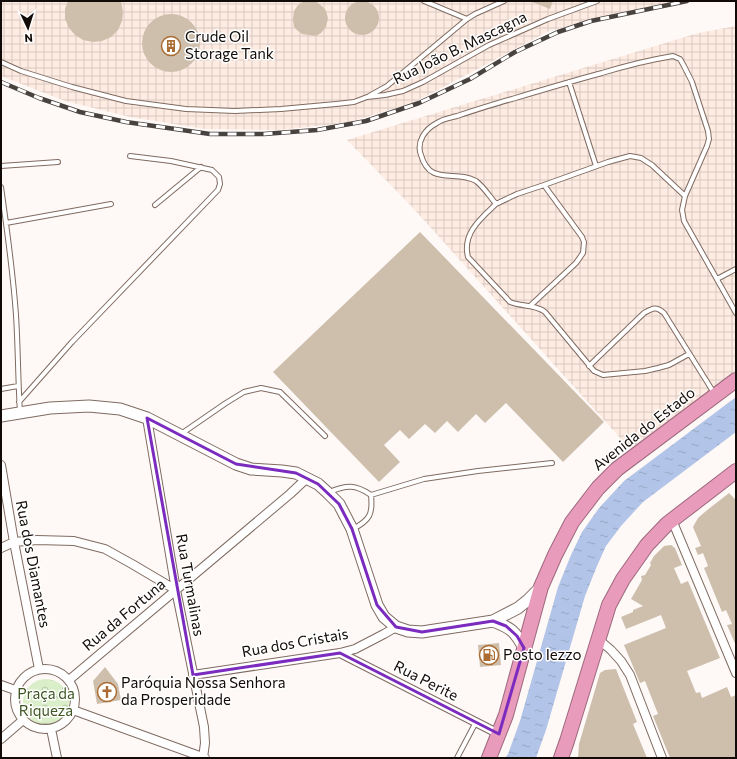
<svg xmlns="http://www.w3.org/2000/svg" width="737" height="759" viewBox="0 0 737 759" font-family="Commissioner,sans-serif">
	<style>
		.industrial { fill: url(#industrial-grid) }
		.park { fill: url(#park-crowns) }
		.water { fill: url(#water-ripples) }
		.building { fill: #cebfad }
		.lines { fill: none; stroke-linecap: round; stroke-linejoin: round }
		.lane-casing { stroke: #7f6b61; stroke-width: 6 }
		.street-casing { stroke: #7f6b61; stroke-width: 10 }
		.secondary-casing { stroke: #7f6b61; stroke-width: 13 }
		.highway-casing { stroke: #9d687d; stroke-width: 16 }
		.lane { stroke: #fff; stroke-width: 4 }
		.street { stroke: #fff; stroke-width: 8 }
		.secondary { stroke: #fff; stroke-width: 11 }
		.highway { stroke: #e99bbc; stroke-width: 14 }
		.rail-casing { stroke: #494340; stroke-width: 4.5 }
		.rail { stroke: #fff; stroke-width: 3; stroke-dasharray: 9; stroke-linecap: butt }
		.marked { fill: none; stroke: #7b2cbf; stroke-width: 3; stroke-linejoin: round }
		.labels { text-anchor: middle; stroke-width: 3; stroke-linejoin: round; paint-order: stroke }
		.poi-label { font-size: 15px; fill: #110a07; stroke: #fff; text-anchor: start }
		.street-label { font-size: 15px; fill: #110a07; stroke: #fff }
		.park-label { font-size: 15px; fill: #3e5622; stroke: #fff }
	</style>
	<defs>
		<pattern id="industrial-grid" width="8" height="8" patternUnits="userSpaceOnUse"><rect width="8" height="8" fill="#feece2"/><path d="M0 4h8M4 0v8" fill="none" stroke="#d9c9c0"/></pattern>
		<pattern id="park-crowns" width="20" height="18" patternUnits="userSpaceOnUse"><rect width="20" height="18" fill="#dbeeca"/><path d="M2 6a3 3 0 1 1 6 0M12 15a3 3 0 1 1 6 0" fill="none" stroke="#bbcbac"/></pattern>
		<pattern id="water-ripples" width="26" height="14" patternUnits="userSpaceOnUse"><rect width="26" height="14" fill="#b2c4e7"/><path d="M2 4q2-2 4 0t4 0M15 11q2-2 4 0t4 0" fill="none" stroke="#98a7c5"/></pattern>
	</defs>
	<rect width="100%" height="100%" fill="#fef9f7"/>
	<!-- industrial -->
	<path class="industrial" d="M1 1H681L609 15 549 31 413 103 346 123 278 130 205 129 130 117 65 101 1 76Z
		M736 26V371L630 449 413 208 347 140 698 33Z"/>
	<!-- park -->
	<path class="park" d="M23 702a23 23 0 1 1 46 0a23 23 0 1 1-46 0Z"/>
	<!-- water -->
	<path class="water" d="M736 397V432L643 502 621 526 606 546 597 566 585 596 546 730 536 758H505L508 754 520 721 558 587 571 555 582 532 599 508 624 481Z"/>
	<!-- building -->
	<path class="building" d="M345 18a17 17 0 1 1 34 0a17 17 0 1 1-34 0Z
		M68 1H121L123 12 122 21 118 30 111 37 102 41 93 42 83 40 75 35 69 28 65 19V9Z
		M304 1H315L317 2 324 8 326 11 328 18 326 27 321 33 316 36 302 34 297 30 294 27 293 19 294 11 298 5Z
		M530 1H553L550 9Z
		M142 43a29 29 0 1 1 58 0a29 29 0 1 1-58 0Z
		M420 232 604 422 563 462 506 403 485 423 476 414 458 432 447 421 435 433 425 424 409 439 400 430 384 445 400 462 379 482 273 372Z
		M729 493 736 500V646L727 625 732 624 726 610 722 612 704 568 708 566 703 553 698 555 695 548 701 546 693 527 698 518 706 511Z
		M671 545 675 548 682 565 674 568 681 584 688 581 720 658 687 671 696 693 700 692 702 698 727 687 731 697 736 695V758H670L653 716 658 714 645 681 640 683 624 645 666 628 661 615 626 629 621 617 633 612V610L643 606 631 599 642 580 641 576 645 575 651 565 650 563 654 556 664 546Z
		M499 643 501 665 480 667 478 645Z
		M105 667 118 684 121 700 97 704 93 681Z
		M616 669 637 722 633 724 647 758H578L579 744 600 673 605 670Z"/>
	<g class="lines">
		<defs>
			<path id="lane" d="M424 1 467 19
				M1 62 21 71 72 87 126 101 186 109 235 111 281 109 336 104 354 102 367 97 385 95 403 91 423 82 489 45 548 19 597 1
				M569 82 596 166
				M369 96 387 86 467 19 475 14 504 1
				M1 166 58 162
				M544 185 608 162 630 156 641 158 652 165 685 196
				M1 187C7 229 13 272 16 315 18 347 18 380 20 413
				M496 204 517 194 544 185 582 237 584 242 583 253 576 263 530 306
				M155 205 201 167
				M6 223 111 204
				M717 279 736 269
				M689 354 669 365 658 368 645 371 603 375 594 371 545 312C535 304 522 307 510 302L468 257C462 234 480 219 496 204 490 197 484 187 476 181 456 169 430 187 421 155 416 142 425 129 437 123 442 119 450 118 457 116 475 110 493 104 512 99 542 90 572 81 602 73 625 66 649 60 673 56L680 59 684 66 692 82 708 131 709 139 707 146 685 196 682 210 684 221 736 313
				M589 366 644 313C653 308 656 306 664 313L714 393
				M1 389 18 386
				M19 402 72 342 218 190 220 184 219 177 212 170 171 161 130 156
				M181 434 226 403 244 392 261 388 280 392 325 436
				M329 492C347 485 355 484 371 495 373 514 370 520 353 529
				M371 495 424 479 478 471 552 463
				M457 758 476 722"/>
			<path id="street" d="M147 418 176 590 204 727 205 743 203 758
				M1 465 14 542 39 669
				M672 520 736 673
				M1 548 14 542 37 540 74 541 105 549 132 564 176 590
				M598 639 611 650 621 661 630 675 662 758
				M340 653 499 734
				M15 699a30 30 0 1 1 60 0a30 30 0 1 1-60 0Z
				M193 675 340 653 355 649 384 634 396 627
				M69 680 290 494 307 478
				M1 685 15 690
				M73 710 205 758
				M51 729 57 758
				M1 739 23 720"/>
			<path id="secondary" d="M1 416 50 408 89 406 120 409 147 418 236 464 251 469 282 471 296 473 318 484 328 493 339 504 352 529 377 605 384 617 396 627 408 631 422 632 493 621 518 608 528 600 541 587
				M493 621C511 628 515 631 524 648"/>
			<path id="highway" d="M489 758 506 715 541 587 555 555 572 522 598 488 617 469 736 380
				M561 758 567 741 609 605 623 579 647 545 667 524 736 471"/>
		</defs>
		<!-- lane casing -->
		<use href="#lane" class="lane-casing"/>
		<!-- street casing -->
		<use href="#street" class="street-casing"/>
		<!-- secondary casing -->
		<use href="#secondary" class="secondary-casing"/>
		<!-- highway casing -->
		<use href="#highway" class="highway-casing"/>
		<!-- lane -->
		<use href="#lane" class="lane"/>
		<!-- street -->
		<use href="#street" class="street"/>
		<!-- secondary -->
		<use href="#secondary" class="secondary"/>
		<!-- highway -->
		<use href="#highway" class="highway"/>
		<defs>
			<path id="rail" d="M1 82 39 98 80 112 126 122 210 134H264L317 130 366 121 419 103 470 79 515 52 558 32 591 21 687 1"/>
		</defs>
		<!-- rail casing -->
		<use href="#rail" class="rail-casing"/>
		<!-- rail -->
		<use href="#rail" class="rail"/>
	</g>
	<!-- marked area -->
	<path class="marked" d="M147 418 236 464 296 473 318 484 339 504 352 529 377 605 396 627 422 632 493 621 506 626 517 636 524 648 499 734 340 653 193 675Z"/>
	<!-- icons -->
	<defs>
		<symbol id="building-ring" viewBox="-11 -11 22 22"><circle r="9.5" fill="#fff" stroke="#aa6c32" stroke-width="1.5"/><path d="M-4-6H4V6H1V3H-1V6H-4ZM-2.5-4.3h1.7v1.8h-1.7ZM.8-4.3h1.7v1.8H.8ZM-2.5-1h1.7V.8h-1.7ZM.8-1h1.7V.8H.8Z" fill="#aa6c32"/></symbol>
		<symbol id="fuel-ring" viewBox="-11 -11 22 22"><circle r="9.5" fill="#fff" stroke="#aa6c32" stroke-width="1.5"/><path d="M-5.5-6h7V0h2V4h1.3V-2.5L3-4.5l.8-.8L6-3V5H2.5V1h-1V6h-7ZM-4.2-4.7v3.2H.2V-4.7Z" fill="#aa6c32"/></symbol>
		<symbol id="church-ring" viewBox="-11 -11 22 22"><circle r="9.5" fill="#fff" stroke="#aa6c32" stroke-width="1.5"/><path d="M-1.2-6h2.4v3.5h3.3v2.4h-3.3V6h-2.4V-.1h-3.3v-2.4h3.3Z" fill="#aa6c32"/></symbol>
	</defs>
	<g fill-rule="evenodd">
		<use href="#building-ring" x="160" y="35" width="22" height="22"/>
		<use href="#fuel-ring" x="478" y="644" width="22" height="22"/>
		<use href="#church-ring" x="96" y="681" width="22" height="22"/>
	</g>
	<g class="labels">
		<!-- poi labels -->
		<g class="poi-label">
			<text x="185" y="42">Crude Oil<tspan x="185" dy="17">Storage Tank</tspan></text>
			<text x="503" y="660">Posto Iezzo</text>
			<text x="121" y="688">Paróquia Nossa Senhora<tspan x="121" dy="17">da Prosperidade</tspan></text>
		</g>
		<!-- street labels -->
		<g class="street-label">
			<text transform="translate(460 48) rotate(-26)" y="5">Rua João B. Mascagna</text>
			<text transform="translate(644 429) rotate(-38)" y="5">Avenida do Estado</text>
			<text transform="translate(33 564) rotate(79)" y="5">Rua dos Diamantes</text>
			<text transform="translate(190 585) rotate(80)" y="5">Rua Turmalinas</text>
			<text transform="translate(124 615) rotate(-40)" y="5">Rua da Fortuna</text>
			<text transform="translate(295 643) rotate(-10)" y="5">Rua dos Cristais</text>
			<text transform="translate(426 681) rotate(27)" y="5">Rua Perite</text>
		</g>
		<!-- park labels -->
		<g class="park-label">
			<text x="46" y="699">Praça da<tspan x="46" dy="17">Riqueza</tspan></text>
		</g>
	</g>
	<!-- border -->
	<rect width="737" height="759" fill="none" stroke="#110a07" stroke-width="4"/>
	<!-- north arrow -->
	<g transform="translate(28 28) rotate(176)" stroke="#ffffff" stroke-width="3" paint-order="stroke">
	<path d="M0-3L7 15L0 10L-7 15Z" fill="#110a07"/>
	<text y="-6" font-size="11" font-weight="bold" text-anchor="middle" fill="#110a07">N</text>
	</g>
</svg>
